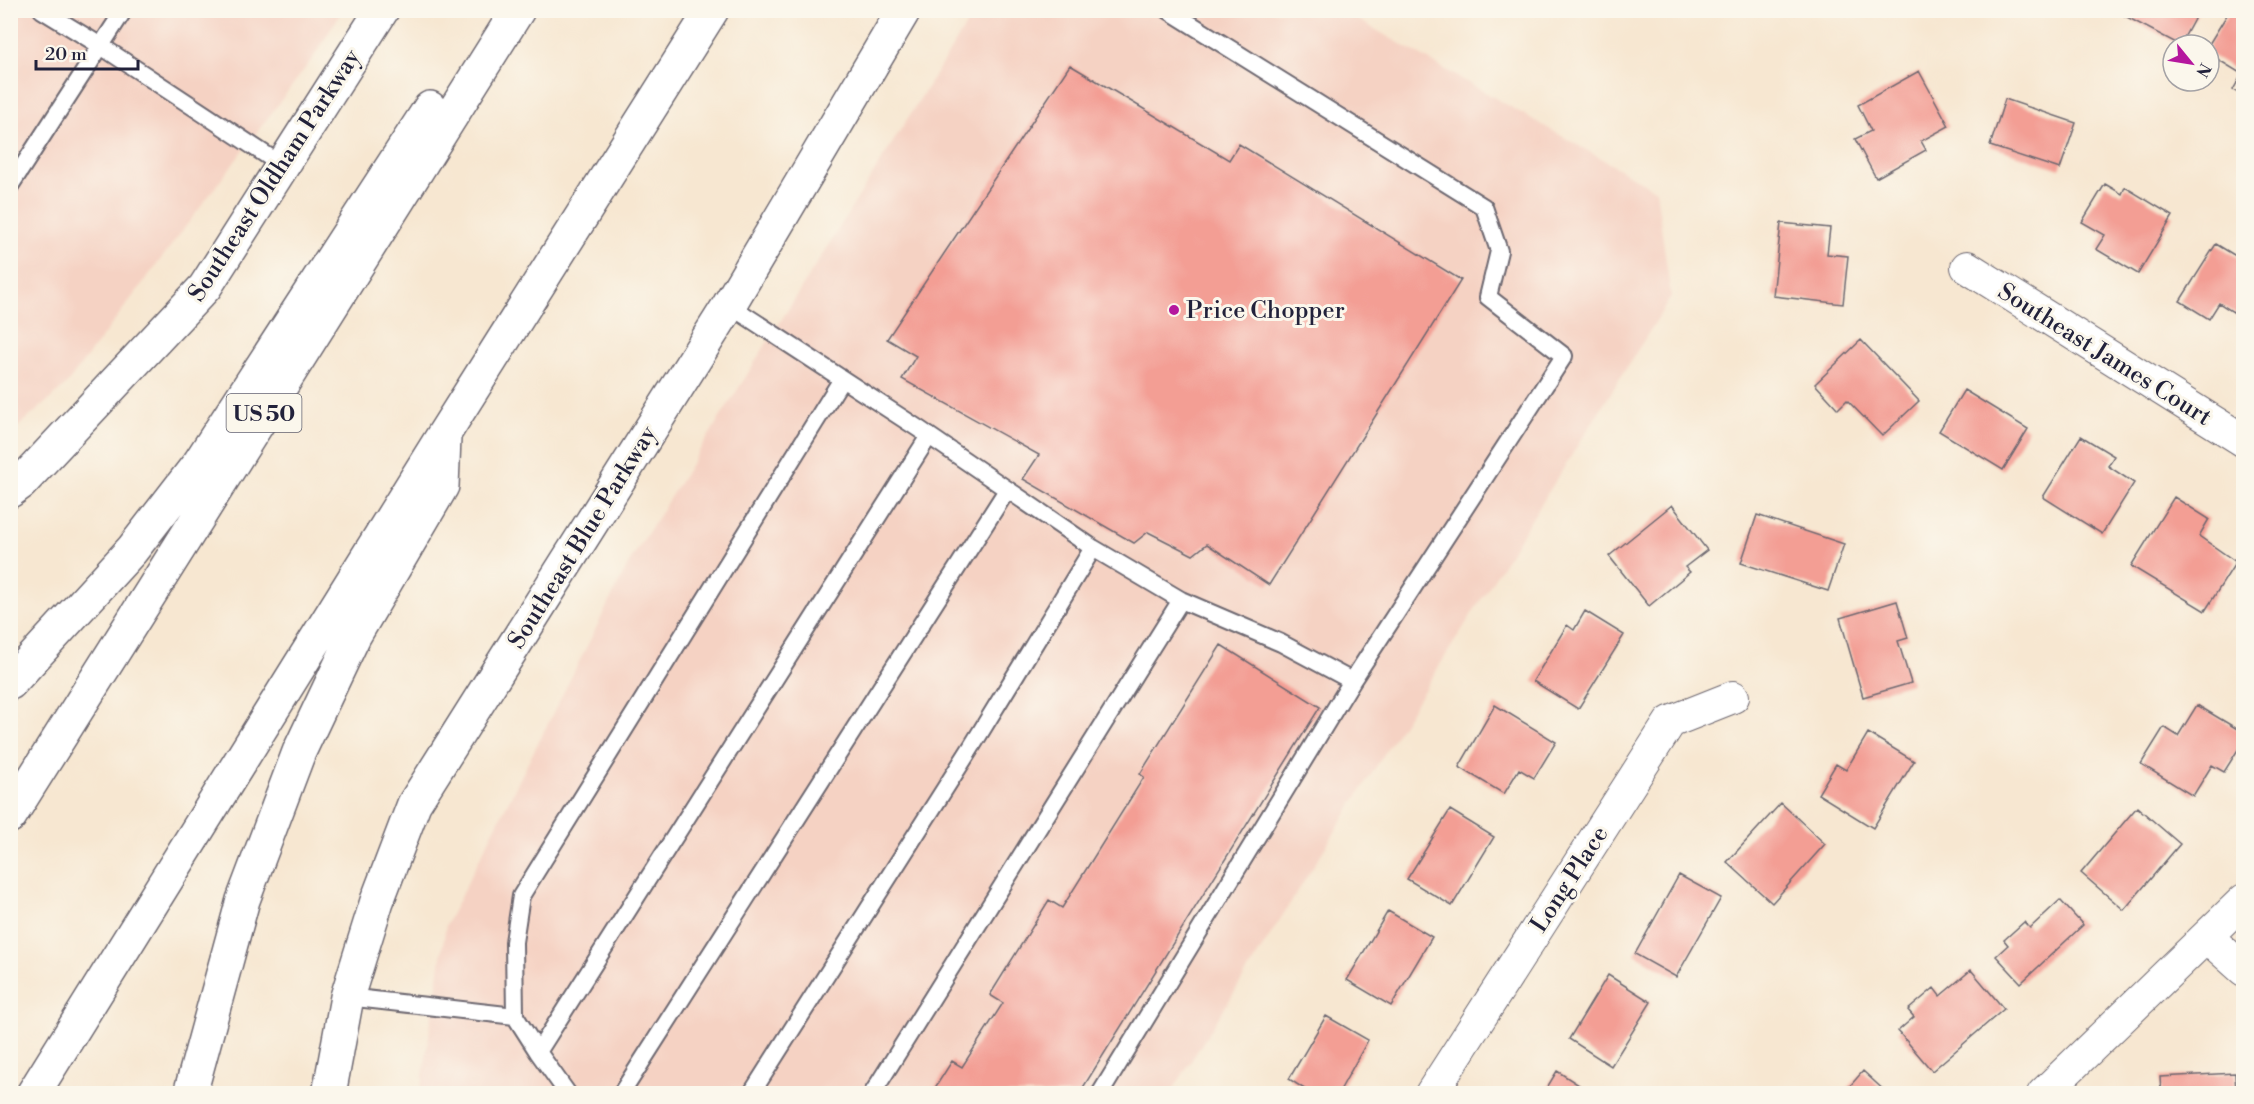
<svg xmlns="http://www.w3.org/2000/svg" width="2254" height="1104" viewBox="0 0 2254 1104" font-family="'Libre Bodoni',serif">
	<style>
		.built { fill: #f5d2c3 }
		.building { fill: #f39e94 }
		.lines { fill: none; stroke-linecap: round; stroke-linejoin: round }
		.service-casing { stroke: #6d6770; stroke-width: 20 }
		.minor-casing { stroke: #6d6770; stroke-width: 34 }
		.tertiary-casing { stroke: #6d6770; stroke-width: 36 }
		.motorway-casing { stroke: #6d6770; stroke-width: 36 }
		.service { stroke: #fff; stroke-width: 16 }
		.minor { stroke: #fff; stroke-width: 32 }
		.tertiary { stroke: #fff; stroke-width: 33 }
		.motorway { stroke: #fff; stroke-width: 33 }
		.poi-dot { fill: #b5179e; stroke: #fbf7ec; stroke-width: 2 }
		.labels { text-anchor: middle; stroke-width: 6; stroke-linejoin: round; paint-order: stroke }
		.shield { fill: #fbf7ec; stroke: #636270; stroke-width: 1.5 }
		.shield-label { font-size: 22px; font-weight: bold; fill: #22223b }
		.street-label { font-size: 24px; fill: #22223b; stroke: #fbf7ec }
		.poi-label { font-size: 24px; fill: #22223b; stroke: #fbf7ec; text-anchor: start }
	</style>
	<rect width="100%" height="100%" fill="#fbf7ec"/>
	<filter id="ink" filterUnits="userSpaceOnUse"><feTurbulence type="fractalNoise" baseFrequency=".0167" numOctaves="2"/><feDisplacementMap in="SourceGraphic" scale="12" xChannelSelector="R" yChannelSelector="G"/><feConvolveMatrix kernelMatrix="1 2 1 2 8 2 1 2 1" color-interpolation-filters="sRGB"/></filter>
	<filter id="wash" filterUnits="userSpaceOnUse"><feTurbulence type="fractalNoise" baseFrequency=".008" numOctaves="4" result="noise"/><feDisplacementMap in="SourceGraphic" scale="24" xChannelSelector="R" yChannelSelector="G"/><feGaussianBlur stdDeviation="1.35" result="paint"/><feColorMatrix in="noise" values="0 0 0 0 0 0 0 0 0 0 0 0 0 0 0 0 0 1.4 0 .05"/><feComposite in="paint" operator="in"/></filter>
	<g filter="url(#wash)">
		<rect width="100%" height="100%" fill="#f7e7d1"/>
		<!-- built -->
		<path class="built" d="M11 11H342L313 58 65 386 11 433Z
			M975 11H1343L1656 190 1671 297 1171 1093 420 1094 446 925 629 563Z"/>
		<g id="blocks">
			<!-- building -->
			<path class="building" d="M2123 10H2199L2180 45 2121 14Z
				M2230 10H2244V97L2233 90 2242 74 2209 54V44Z
				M1070 65 1229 160 1239 144 1461 280 1269 585 1207 544 1193 555 1148 532 1134 543 1023 479 1039 455 902 379 916 356 887 339Z
				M1919 71 1949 126 1921 141 1926 150 1876 178 1855 139 1871 131 1858 105Z
				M2005 99 2076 123 2060 169 1990 146Z
				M2105 184 2122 194 2125 187 2173 216 2138 274 2096 249 2105 235 2082 222Z
				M1781 223 1830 228 1827 254 1848 256 1843 304 1773 296Z
				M2216 244 2244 261V319L2219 303 2209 319 2180 301Z
				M1861 340 1919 401 1882 436 1847 400 1838 409 1815 384Z
				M1964 390 2028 429 2003 470 1939 431Z
				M2081 436 2114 456 2108 466 2134 483 2102 534 2043 497Z
				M2174 497 2209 519 2199 536 2236 562 2205 611 2131 566Z
				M1672 505 1707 550 1685 567 1690 572 1649 606 1609 556Z
				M1757 515 1844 544 1828 591 1741 563Z
				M1897 601 1908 638 1898 641 1911 683 1863 697 1840 618Z
				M1585 611 1624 635 1578 709 1533 681 1567 625 1574 630Z
				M1221 645 1320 707 1079 1094H931L952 1061 962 1067 1003 1003 990 995 1049 900 1062 908 1144 777 1140 774Z
				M1495 705 1556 742 1534 778 1519 769 1504 794 1459 767Z
				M2197 705 2244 733V740L2224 772 2212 765 2193 796 2141 764 2164 727 2178 736Z
				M1868 733 1914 761 1873 828 1818 794 1836 764 1846 770Z
				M1781 803 1825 844 1772 903 1727 862Z
				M2137 807 2180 844 2124 910 2081 873Z
				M1450 810 1494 837 1452 906 1407 879Z
				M1679 875 1721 898 1676 977 1635 954Z
				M2060 900 2083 925 2021 983 1996 956 2008 945 2004 940 2024 922 2030 928Z
				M1388 911 1432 937 1391 1006 1347 980Z
				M1971 970 2004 1009 1932 1071 1898 1031 1914 1017 1908 1010 1934 988 1940 996Z
				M1608 975 1651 1002 1611 1066 1569 1039Z
				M1326 1016 1368 1040 1338 1094H1312L1289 1079Z
				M1557 1071 1593 1094H1543Z
				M1863 1071 1888 1094H1843Z
				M2235 1073 2236 1094H2161L2160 1077Z"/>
		</g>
	</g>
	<g filter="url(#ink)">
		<use href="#blocks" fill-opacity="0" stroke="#6d6770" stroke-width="1.5"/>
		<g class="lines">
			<defs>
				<path id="service" d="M42 10 101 46 283 166
					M1168 10 1484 207 1499 251 1488 297 1564 356 1352 681
					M10 186 124 10
					M729 305 919 429 1093 548 1181 600 1281 643 1352 681 1100 1094
					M347 997 515 1016 538 1052 568 1094
					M515 1016 514 942 521 896 842 379
					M538 1052 929 436
					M621 1094 1007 490
					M751 1094 972 746 1093 548
					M872 1094 1181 600"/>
				<path id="minor" d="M1967 267 2244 441
					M2207 937 2244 970
					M1431 1094 1670 722 1733 697
					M2043 1094 2244 900"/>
				<path id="tertiary" d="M10 491 21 483 205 287 382 10
					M329 1094 347 997 377 901 414 804 729 305 904 10"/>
				<path id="motorway" d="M10 683 132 550 200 462 430 108
					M10 816 518 10
					M33 1094 444 434 712 10
					M190 1094 243 900 299 752 354 636 442 486 444 438"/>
			</defs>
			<!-- service casing -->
			<use href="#service" class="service-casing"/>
			<!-- minor casing -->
			<use href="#minor" class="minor-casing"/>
			<!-- tertiary casing -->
			<use href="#tertiary" class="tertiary-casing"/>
			<!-- motorway casing -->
			<use href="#motorway" class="motorway-casing"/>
			<!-- service -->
			<use href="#service" class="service"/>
			<!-- minor -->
			<use href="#minor" class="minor"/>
			<!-- tertiary -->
			<use href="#tertiary" class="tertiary"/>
			<!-- motorway -->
			<use href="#motorway" class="motorway"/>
		</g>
	</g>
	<!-- markers -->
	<circle class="poi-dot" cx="1174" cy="310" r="6"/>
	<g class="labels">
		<!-- shield labels -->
		<rect class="shield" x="226.5" y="394" width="75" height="38" rx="4.5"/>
		<g class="shield-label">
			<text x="264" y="421">US 50</text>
		</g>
		<!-- street labels -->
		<g class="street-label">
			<text transform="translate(274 175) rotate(-57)" y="8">Southeast Oldham Parkway</text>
			<text transform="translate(2105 354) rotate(32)" y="8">Southeast James Court</text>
			<text transform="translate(582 537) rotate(-58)" y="8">Southeast Blue Parkway</text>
			<text transform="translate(1569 879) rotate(-57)" y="8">Long Place</text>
		</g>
		<!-- poi labels -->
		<g class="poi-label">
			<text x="1186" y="318">Price Chopper</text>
		</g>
	</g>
	<!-- margin -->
	<rect width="2254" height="1104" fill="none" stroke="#fbf7ec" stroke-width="36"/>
	<!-- north arrow -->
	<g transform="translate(2191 63) rotate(120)"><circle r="28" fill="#fbf7ec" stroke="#a4a2a5" stroke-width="1.5"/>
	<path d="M0-4.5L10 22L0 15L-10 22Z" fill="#b5179e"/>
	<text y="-9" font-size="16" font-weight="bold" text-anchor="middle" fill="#22223b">N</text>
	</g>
	<!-- scale -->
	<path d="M36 60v9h102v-9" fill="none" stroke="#22223b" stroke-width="3"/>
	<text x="45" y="60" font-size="18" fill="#22223b" stroke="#fbf7ec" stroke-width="4.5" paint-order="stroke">20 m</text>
</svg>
